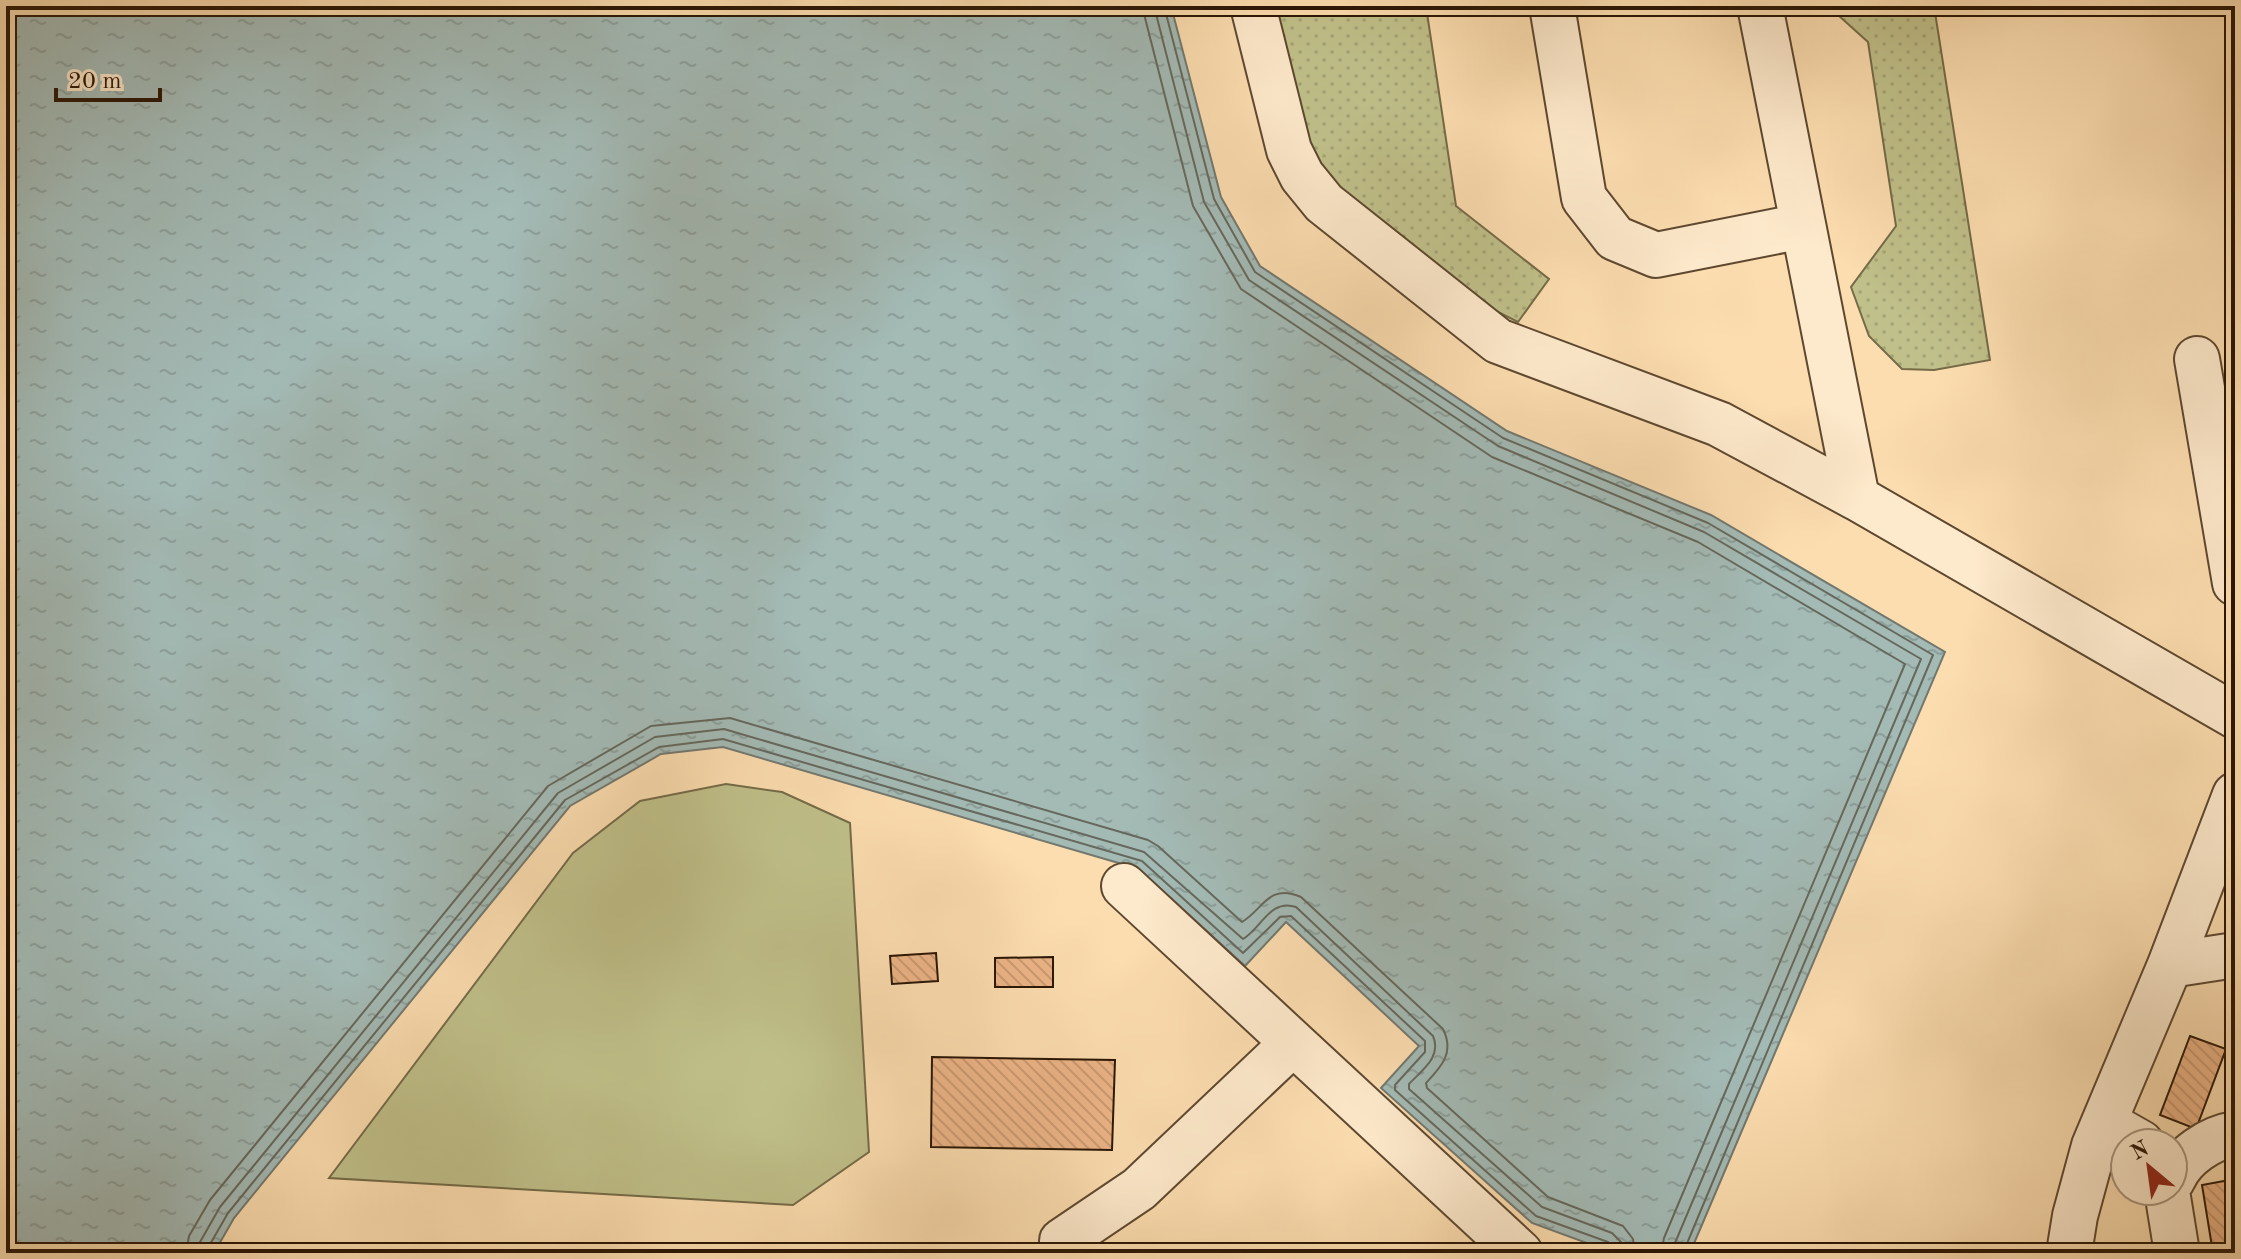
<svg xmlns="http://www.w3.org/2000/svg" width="2241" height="1259" viewBox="0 0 2241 1259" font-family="'Old Standard TT',serif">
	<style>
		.grass { fill: url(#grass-dots); stroke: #756b48; stroke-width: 2 }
		.pitch { fill: #c0c08a; stroke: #756b48; stroke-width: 2 }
		.water { fill: url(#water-ripples); stroke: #73786f; stroke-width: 2 }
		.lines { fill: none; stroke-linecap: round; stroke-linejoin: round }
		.shore { stroke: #66685d; stroke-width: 2 }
		.building { fill: url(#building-back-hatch); stroke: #2a1605; stroke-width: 2 }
		.minor-casing { stroke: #5e4830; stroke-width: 48 }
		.minor { stroke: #fde9cb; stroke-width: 44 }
	</style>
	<defs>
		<pattern id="grass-dots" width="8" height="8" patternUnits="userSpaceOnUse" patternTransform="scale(2)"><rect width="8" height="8" fill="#c0c08a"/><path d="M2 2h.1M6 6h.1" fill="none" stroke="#a5a476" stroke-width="1.8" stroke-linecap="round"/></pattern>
		<pattern id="water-ripples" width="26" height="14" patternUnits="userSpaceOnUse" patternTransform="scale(2)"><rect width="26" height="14" fill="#a3bab5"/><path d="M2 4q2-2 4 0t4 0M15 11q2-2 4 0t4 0" fill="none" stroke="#8c9f9a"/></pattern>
		<pattern id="building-back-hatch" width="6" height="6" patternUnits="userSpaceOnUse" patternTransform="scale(2)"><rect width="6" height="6" fill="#ecb486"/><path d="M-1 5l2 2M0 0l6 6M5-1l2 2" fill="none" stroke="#cb9a72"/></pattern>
	</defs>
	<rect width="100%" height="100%" fill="#fcddaf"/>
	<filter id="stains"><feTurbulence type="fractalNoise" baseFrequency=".0025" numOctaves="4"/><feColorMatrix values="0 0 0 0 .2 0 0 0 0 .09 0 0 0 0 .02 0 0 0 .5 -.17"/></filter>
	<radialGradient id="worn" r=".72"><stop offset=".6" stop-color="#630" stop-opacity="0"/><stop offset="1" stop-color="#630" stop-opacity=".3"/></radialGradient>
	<!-- grass -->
	<path class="grass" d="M1272 6H1426L1456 206 1549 279 1518 322 1472 299 1323 179 1306 140Z
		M1828 6H1934L1990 360 1934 370 1902 369 1869 336 1851 287 1896 226 1868 42Z"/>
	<!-- pitch -->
	<path class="pitch" d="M726 784 782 792 850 823 869 1152 793 1205 329 1178 573 853 640 801Z"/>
	<!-- water -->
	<path class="water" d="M6 6H1171L1221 197 1260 266 1507 431 1711 515 1945 652 1690 1253H1614L1532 1223 1381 1088 1419 1046 1286 922 1245 966 1139 869 723 747 661 754 570 806 234 1218 214 1253H6Z"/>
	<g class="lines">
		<!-- shore -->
		<path class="shore" d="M1142 6 1193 206 1241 289 1492 457 1698 542 1905 664 1664 1238 1661 1253
			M1154 6 1204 202 1249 280 1498 446 1704 532 1921 659 1675 1243 1673 1253
			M1164 6 1214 199 1255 272 1503 438 1708 523 1933 655 1683 1253
			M186 1253 189 1236 210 1200 548 786 651 726 730 718 1148 840 1158 846 1242 922C1264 909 1268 883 1301 897L1443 1029C1455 1053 1441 1067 1426 1083L1427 1088 1548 1197 1623 1226 1633 1239 1635 1253
			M198 1253 200 1242 220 1207 558 793 655 737 724 729 1144 852 1243 939C1261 929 1270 898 1296 907L1433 1036C1442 1057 1422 1070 1409 1084V1089L1542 1207 1612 1233 1621 1242 1623 1253
			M208 1253 209 1246 228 1213 565 800 659 747 723 739 1142 861 1243 953 1280 917 1291 916 1425 1041V1052L1395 1085V1090L1536 1216 1608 1242 1613 1253"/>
	</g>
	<!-- building -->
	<path class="building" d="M936 953 938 981 892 984 890 956Z
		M1053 957V987H995V958Z
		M2190 1036 2226 1049 2196 1129 2160 1115Z
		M932 1057 1115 1060 1112 1150 931 1147Z
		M2235 1179V1253H2213L2202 1185Z"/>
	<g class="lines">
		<defs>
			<path id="minor" d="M1253 6 1289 150 1302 176 1324 203 1498 341 1719 424 1857 498 2235 716
				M1552 6 1584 198 1615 238 1656 255 1803 226
				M1760 6 1857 498
				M2197 359 2235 583
				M1124 886 1520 1253
				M2170 965 2235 955
				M2104 1122 2141 1143
				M2173 1179C2183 1156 2210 1138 2235 1134
				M2167 1191 2177 1253
				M1062 1253V1241L1139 1189 1293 1043
				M2069 1253 2075 1216 2094 1146 2170 965 2235 795"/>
		</defs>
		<!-- minor casing -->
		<use href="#minor" class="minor-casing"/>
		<!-- minor -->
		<use href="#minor" class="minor"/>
	</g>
	<!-- margin -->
	<rect width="2241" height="1259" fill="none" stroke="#fcddaf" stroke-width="32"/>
	<rect x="8" y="8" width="2225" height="1243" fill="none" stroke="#2a1605" stroke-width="4"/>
	<rect x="16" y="16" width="2209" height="1227" fill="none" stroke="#2a1605" stroke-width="2"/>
	<!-- north arrow -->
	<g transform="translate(2149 1167) rotate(331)"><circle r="38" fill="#fde9cb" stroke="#a9957c" stroke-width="2"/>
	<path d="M0-6L14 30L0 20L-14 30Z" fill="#8f2418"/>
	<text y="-12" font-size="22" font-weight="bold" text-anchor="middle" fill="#2a1605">N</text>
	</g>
	<!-- scale -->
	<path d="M56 88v12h104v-12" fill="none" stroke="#2a1605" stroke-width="4"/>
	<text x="68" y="88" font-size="24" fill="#2a1605" stroke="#fde9cb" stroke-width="6" paint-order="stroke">20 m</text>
	<rect width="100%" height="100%" filter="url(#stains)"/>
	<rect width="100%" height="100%" fill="url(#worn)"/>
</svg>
